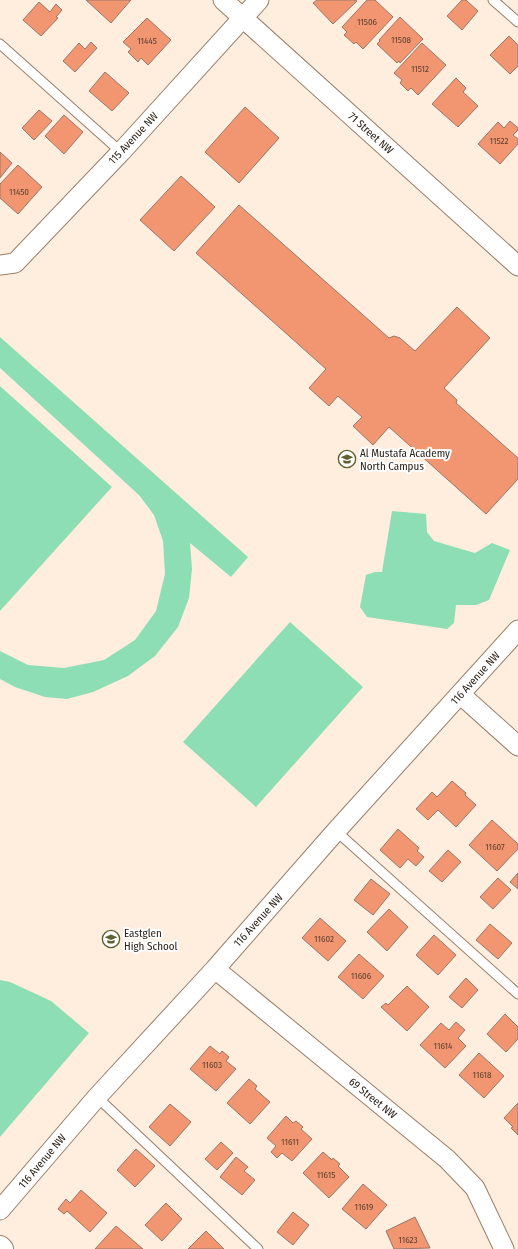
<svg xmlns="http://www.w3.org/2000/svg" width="518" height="1249" viewBox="0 0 518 1249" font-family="'Fira Sans Condensed',sans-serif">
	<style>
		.green { fill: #8ddeb4 }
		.building { fill: #f19670; stroke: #98776a }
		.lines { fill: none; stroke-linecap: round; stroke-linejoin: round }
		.lane-casing { stroke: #997e68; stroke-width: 11 }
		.street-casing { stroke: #997e68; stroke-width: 21 }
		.secondary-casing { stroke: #997e68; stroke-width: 24 }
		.lane { stroke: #fff; stroke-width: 9 }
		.street { stroke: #fff; stroke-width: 19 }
		.secondary { stroke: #fff; stroke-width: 22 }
		.labels { text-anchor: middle; stroke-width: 4; stroke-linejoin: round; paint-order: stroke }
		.number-label { font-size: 9px; fill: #5d3f2f }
		.street-label { font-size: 11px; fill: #2c2219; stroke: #fff }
		.poi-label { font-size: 11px; fill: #2c2219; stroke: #fff; text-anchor: start }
	</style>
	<rect width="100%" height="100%" fill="#ffedde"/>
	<!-- green -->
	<path class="green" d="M0 337 248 557 231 577 190 543 192 569 189 598 178 627 155 656 128 676 93 692 67 699 45 697 15 687 0 679V651L28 665 64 668 104 660 135 640 156 611 165 574 163 541 154 515 139 495 0 368Z
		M0 386 112 487 0 611Z
		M392 511 426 514 427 532 434 541 475 553 492 543 510 550 489 600 476 605H456L454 623 447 629 367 617 360 607 366 575 375 572H382Z
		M290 622 363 687 256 807 183 742Z
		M0 980 10 982 51 1001 89 1033 0 1137Z"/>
	<!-- building -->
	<path class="building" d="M86 0H131L111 23Z
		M317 0H355L357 1 333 24 313 3Z
		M367 0H375L393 17 363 49 356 42 354 44 344 35 347 32 342 27Z
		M462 0H466L478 11 462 30 447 16Z
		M39 2 50 12 56 4 62 10 56 17 58 18 41 36 23 20Z
		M400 17 423 39 400 63 399 61 397 63 377 44 380 41 379 40Z
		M147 18 171 40 148 65 141 58 138 62 128 52 131 49 123 42Z
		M509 36 518 45V66L510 74 490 55Z
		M91 42 97 48 75 72 63 61 79 43 85 49Z
		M422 43 446 65 418 95 411 88 408 91 400 83 402 80 394 73Z
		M105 72 129 93 112 111 89 91Z
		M456 78 466 88 463 92 478 106 458 127 432 104Z
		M245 107 279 138 239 183 205 152Z
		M39 110 52 121 34 140 22 128Z
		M64 115 83 132 64 154 45 136Z
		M510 121 518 128V130L513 135 518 139V144L500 164 478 144 498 122 504 128Z
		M0 152 12 163 0 178Z
		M18 165 42 187 18 214 0 198V184Z
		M181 176 215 207 174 251 140 220Z
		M239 205 389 338 394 336 400 338 415 351 457 307 490 338 444 388 457 400 456 403 518 458V479L486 514 389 427 373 445 353 426 362 417 338 396 329 406 309 388 326 369 196 253Z
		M452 781 466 793 465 795 476 805 456 827 438 810 428 820 416 809 432 792 437 797Z
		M492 820 518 844V849L497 871 469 845Z
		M398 829 419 848 417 851 424 857 416 866 408 859 400 868 380 850Z
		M448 850 461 862 442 882 429 871Z
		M518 873V889L510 882Z
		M498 878 511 890 493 909 480 897Z
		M371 879 390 894 373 915 354 900Z
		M389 909 408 927 387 951 367 932Z
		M320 918 346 941 328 961 302 938Z
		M490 924 512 943 498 959 476 940Z
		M434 935 456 955 438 975 416 955Z
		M359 954 384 976 363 999 338 977Z
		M466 978 478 990 462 1008 449 997Z
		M407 986 429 1007 407 1031 381 1007 386 1003 388 1005Z
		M505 1014 518 1027V1039L506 1052 487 1034Z
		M456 1022 465 1030 458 1038 466 1046 445 1068 420 1045 441 1023 449 1030Z
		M210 1046 220 1054 222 1051 229 1057 226 1061 236 1069 216 1091 190 1069Z
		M479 1053 504 1076 484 1098 459 1075Z
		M249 1079 257 1086 255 1089 270 1102 250 1124 227 1103Z
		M518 1103V1135L511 1128 513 1127 504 1118Z
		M170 1104 191 1122 170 1146 149 1127Z
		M286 1116 293 1123 296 1121 303 1127 301 1129 312 1139 292 1161 282 1153 277 1158 271 1152 276 1146 267 1138Z
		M221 1142 233 1153 217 1170 205 1159Z
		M136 1149 155 1166 135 1187 117 1170Z
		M323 1152 332 1160 333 1158 340 1164 338 1166 349 1177 329 1198 303 1173Z
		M236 1157 248 1167 244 1171 255 1180 242 1195 220 1177Z
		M363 1184 387 1205 366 1229 342 1209Z
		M81 1190 107 1213 90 1232 67 1211 64 1214 58 1209 66 1199 70 1203Z
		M166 1203 182 1219 162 1241 145 1225Z
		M293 1212 309 1225 293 1245 277 1232Z
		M415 1217 430 1248 394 1249 386 1231Z
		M116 1226 143 1249H95Z
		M206 1231 224 1249H188Z"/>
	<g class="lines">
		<defs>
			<path id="lane" d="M493 0 518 22
				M0 44 121 152
				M336 831 518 994
				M97 1097 258 1249"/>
			<path id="street" d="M223 0 518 266
				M0 265 15 263 121 152 259 0
				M460 694 518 746
				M215 969 447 1159 475 1188 504 1249
				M0 1210 97 1097 215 969 336 831 518 630"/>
			<path id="secondary" d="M0 1247 2 1249"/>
		</defs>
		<!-- lane casing -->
		<use href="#lane" class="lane-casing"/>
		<!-- street casing -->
		<use href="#street" class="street-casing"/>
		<!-- secondary casing -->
		<use href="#secondary" class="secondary-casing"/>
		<!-- lane -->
		<use href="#lane" class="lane"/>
		<!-- street -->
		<use href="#street" class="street"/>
		<!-- secondary -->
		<use href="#secondary" class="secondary"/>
	</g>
	<!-- icons -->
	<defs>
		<symbol id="school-ring" viewBox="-11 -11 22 22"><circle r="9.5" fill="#fff" stroke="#5d612f" stroke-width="1.5"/><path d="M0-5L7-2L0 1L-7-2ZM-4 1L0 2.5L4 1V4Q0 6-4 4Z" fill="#5d612f"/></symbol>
	</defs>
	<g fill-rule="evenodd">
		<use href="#school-ring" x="337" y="449" width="20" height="20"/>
		<use href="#school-ring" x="101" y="929" width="20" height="20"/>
	</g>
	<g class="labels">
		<!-- number labels -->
		<g class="number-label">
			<text x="367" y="25">11506</text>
			<text x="401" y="43">11508</text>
			<text x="147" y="44">11445</text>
			<text x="420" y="72">11512</text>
			<text x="499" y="144">11522</text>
			<text x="19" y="195">11450</text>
			<text x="495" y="850">11607</text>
			<text x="324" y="942">11602</text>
			<text x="361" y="979">11606</text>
			<text x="443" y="1049">11614</text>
			<text x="212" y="1068">11603</text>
			<text x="482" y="1078">11618</text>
			<text x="290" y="1145">11611</text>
			<text x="326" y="1178">11615</text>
			<text x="364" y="1210">11619</text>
			<text x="408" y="1243">11623</text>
		</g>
		<!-- street labels -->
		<g class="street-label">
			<text transform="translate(371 133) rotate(42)" y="4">71 Street NW</text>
			<text transform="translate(133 138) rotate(-47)" y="4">115 Avenue NW</text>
			<text transform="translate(475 678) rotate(-48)" y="4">116 Avenue NW</text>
			<text transform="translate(258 920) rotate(-48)" y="4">116 Avenue NW</text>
			<text transform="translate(373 1098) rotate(39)" y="4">69 Street NW</text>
			<text transform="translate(42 1161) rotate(-50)" y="4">116 Avenue NW</text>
		</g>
		<!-- poi labels -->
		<g class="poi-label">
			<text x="360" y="457">Al Mustafa Academy<tspan x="360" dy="13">North Campus</tspan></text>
			<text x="124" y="937">Eastglen<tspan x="124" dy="13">High School</tspan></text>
		</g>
	</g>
</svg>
